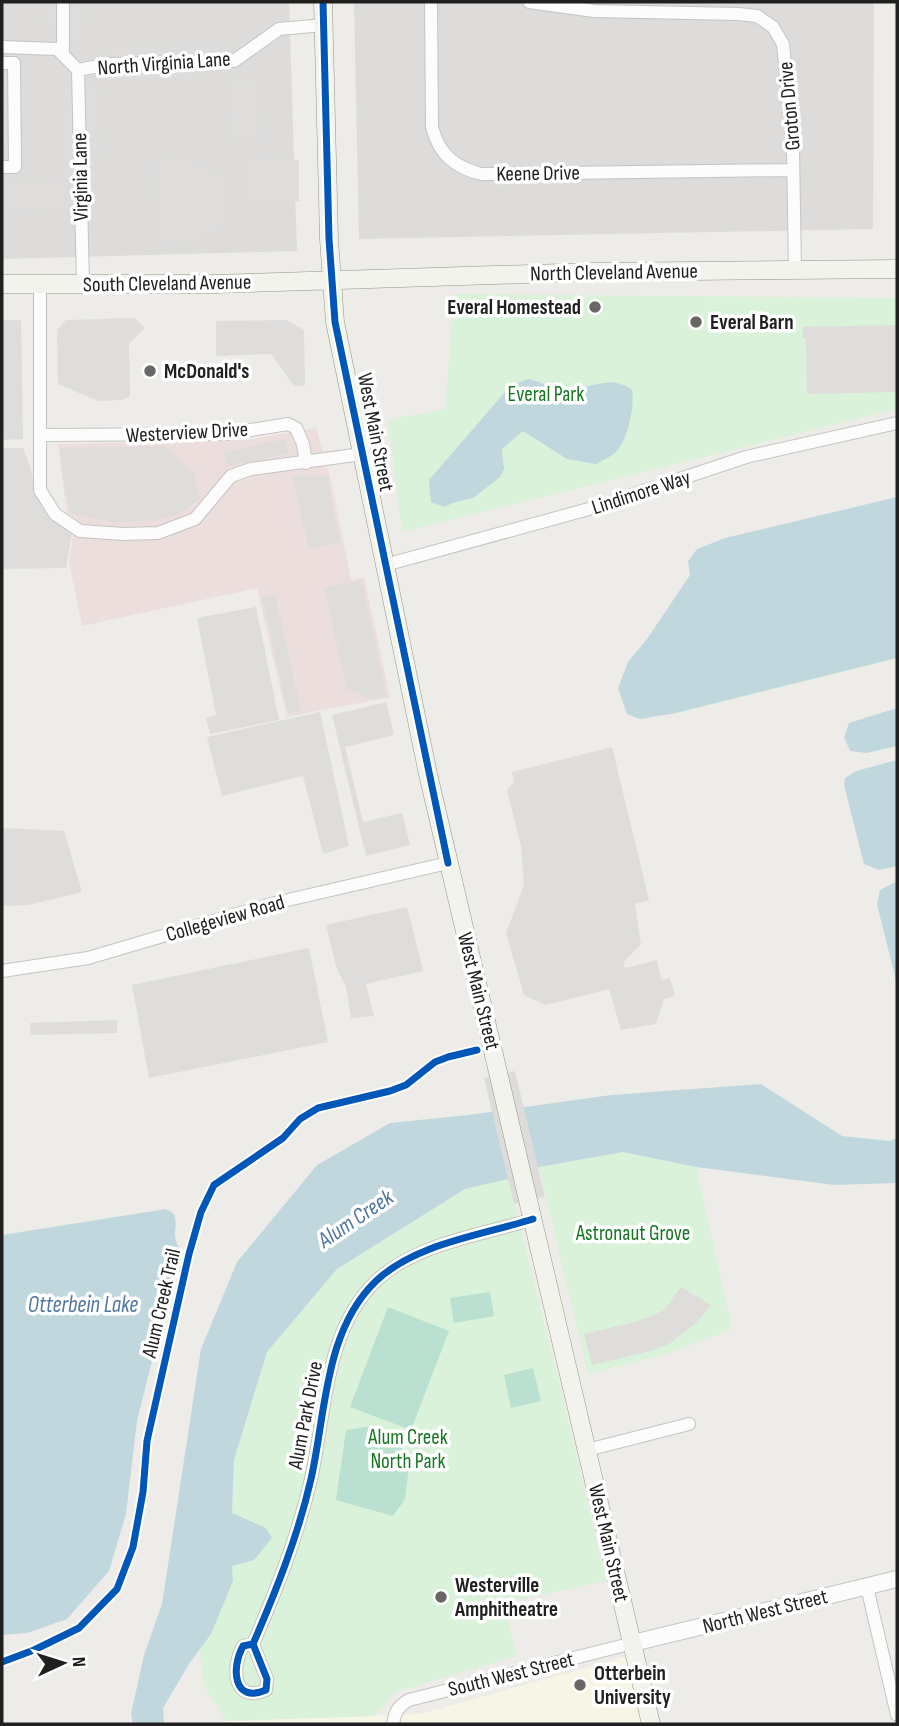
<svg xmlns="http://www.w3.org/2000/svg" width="899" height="1726" viewBox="0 0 899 1726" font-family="'Sofia Sans Condensed',sans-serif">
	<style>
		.residential { fill: #dddcda }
		.commercial { fill: #ebdedc }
		.education { fill: #f6f5e6 }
		.park { fill: #daf1da }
		.pitch { fill: #b9e0d0 }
		.parking { fill: #dedddc }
		.water { fill: #c0d7de }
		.pier { fill: #dddcdb }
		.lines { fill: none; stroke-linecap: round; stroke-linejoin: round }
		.minor-casing { stroke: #c5c4c3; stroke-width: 14 }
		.tertiary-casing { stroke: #c5c4c3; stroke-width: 18 }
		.secondary-casing { stroke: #949682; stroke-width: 19 }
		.minor { stroke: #fcfcfc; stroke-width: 12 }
		.tertiary { stroke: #fcfcfc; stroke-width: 16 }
		.secondary { stroke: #f2f3ec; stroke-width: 18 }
		.cycleway-casing { stroke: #fff; stroke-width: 11 }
		.cycleway { stroke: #0057b8; stroke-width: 7 }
		.poi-dot { fill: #686766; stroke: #fff; stroke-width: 2.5 }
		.labels { text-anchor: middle; stroke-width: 7; stroke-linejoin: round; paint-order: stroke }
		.street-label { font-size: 21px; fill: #202020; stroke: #fff }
		.poi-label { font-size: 21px; font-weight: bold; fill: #202020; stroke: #fff; text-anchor: start }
		.park-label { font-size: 21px; fill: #167621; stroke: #fff }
		.water-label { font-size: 23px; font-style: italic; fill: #5177a0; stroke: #fff }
	</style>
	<rect width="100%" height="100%" fill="#eeece9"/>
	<!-- residential -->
	<path class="residential" d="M2 2H289L297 251 2 259Z
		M354 2H874L873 229 359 239Z"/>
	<!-- commercial -->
	<path class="commercial" d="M316 428 330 477 351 580 364 577 390 697 287 717 257 588 82 626 69 562 76 519 67 514 58 444 245 440Z"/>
	<!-- education -->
	<path class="education" d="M628 1656 644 1724H226V1721L421 1714Z"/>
	<!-- park -->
	<path class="park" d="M454 294 897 298V409L402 532 388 420 445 409Z
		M623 1152 696 1167 732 1329 664 1355 588 1374 539 1167Z
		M508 1179 559 1382 606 1581 503 1603 517 1656 395 1692 375 1716 226 1721 204 1685 192 1592 266 1528 232 1513 234 1461 267 1352 337 1269 465 1189Z"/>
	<!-- pitch -->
	<path class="pitch" d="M490 1292 494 1316 454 1323 450 1298Z
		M388 1307 449 1331 411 1430 350 1407Z
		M533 1368 541 1401 511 1408 504 1375Z
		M374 1426 398 1439 409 1466 405 1499 393 1516 336 1500 346 1430Z"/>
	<!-- parking -->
	<path class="parking" d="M45 2H82L84 45H74L47 27Z
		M232 43 233 53 223 78 109 80 108 44Z
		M71 79 99 90 101 153 75 178 65 179 63 80Z
		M259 80 261 140 229 141 227 81Z
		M180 158 223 174 224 228 193 244 160 245 158 159Z
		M246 159 299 160V201H245Z
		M67 181 68 213 2 214V182Z
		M135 318 145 328 129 344 130 396 122 400 98 401 58 384 57 330 66 320Z
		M2 320H21L23 439 2 440Z
		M286 320 304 330 305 385 294 386 271 354 216 356V321Z
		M897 325V392L807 394 806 338H803V327Z
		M285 439 288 453 227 467 224 452Z
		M164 446 194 472 200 499 178 514 161 519 115 523 70 513 63 477 60 448Z
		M2 448H23L32 472 36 495 45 511 72 534 66 568 2 569Z
		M292 475 327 476 340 543 309 549Z
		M362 580 386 696 373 699 346 688 325 588Z
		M275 594 301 711 288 714 262 597Z
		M256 607 279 720 210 734 206 718 216 715 197 618Z
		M386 702 394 735 345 747 363 822 402 813 410 845 366 856 332 715Z
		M320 712 349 846 323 854 303 776 222 796 207 737Z
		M612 747 649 900 635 904 641 944 623 963 625 968 657 960 661 980 670 978 675 996 664 999 656 1024 621 1030 609 989 546 1005 524 995 506 933 524 885 521 846 507 790 514 782 512 772Z
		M2 828 64 831 82 892 28 905 2 906Z
		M407 907 423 971 366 984 374 1016 351 1018 346 987 336 966 326 925Z
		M309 948 328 1042 149 1078 132 985Z
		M117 1020V1033L31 1035 30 1023Z
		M681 1287 711 1305 696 1323 669 1344 650 1351 592 1365 584 1334 635 1322 654 1315 664 1310Z"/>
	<!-- water -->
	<path class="water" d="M529 379C540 382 555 388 567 389 590 390 611 373 632 390 635 406 628 439 616 452 611 457 602 460 596 464L567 459 523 431 502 449 504 469 500 477 473 498 452 503 445 507 431 502 429 480 511 385Z
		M897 497V658L676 713 640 719 627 714 618 688 628 662 647 639 690 575 688 561 697 549 725 538Z
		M897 708V746L867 753 850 751 844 737 849 723Z
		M897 760V866L879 870 864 864 844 785 845 778 856 771Z
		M897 881V985L877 904 880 890Z
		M761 1084 842 1136 890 1141 897 1138V1183L834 1185 696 1167 623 1152 539 1167 508 1179 465 1189 337 1269 267 1352 234 1460 232 1513 266 1528 272 1538 254 1560 232 1566 233 1581 211 1634 189 1664 163 1708 164 1724H133L131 1714 144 1655 162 1604 201 1349 237 1262 317 1165 390 1123 468 1115 611 1095Z
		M166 1209 174 1214C179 1228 170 1234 180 1249L137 1421 126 1514 109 1571 67 1619 27 1633 2 1635V1235Z"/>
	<!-- pier -->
	<path class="pier" d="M515 1071 545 1197 514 1204 484 1078Z"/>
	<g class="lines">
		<defs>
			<path id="minor" d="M63 2V54
				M431 2 432 127C439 154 454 167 481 174L793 170
				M529 2 594 11 738 14 757 16 773 27 783 44 793 148 795 270
				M2 47 57 49 78 70
				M2 63H14L15 167H2
				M78 70 109 64 234 61 279 29 324 25
				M78 70 83 284
				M40 284V490L55 514 80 531 124 534 158 533 195 519 231 476 251 469 362 454
				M40 435 226 434 288 424 296 428 303 444 306 463
				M385 565 596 507 746 457 897 423
				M2 971 88 958 275 903 448 863
				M587 1450 689 1424
				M867 1587 897 1715
				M253 1644 267 1679 266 1690C233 1704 231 1668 243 1646L253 1644C276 1591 298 1536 311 1479 326 1413 324 1331 376 1281 416 1243 483 1235 533 1219
				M393 1724C395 1712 398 1706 409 1700L633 1643"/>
			<path id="tertiary" d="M633 1643 897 1579"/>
			<path id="secondary" d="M323 2 329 239 335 322 428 774 651 1724
				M2 284H214L592 272 897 269"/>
		</defs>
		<!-- minor casing -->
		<use href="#minor" class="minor-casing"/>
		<!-- tertiary casing -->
		<use href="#tertiary" class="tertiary-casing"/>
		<!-- secondary casing -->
		<use href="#secondary" class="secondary-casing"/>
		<!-- minor -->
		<use href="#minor" class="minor"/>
		<!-- tertiary -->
		<use href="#tertiary" class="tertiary"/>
		<!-- secondary -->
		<use href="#secondary" class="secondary"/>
		<defs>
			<path id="cycleway" d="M323 2 329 239 335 322 448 863
				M253 1644 267 1679 266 1690C233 1704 231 1668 243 1646L253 1644C276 1591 298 1536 311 1479 326 1413 324 1331 376 1281 416 1243 483 1235 533 1219
				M2 1662 34 1650 79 1628 117 1589 133 1547 143 1492 147 1441 189 1254 201 1212 214 1185 283 1138 300 1119 318 1108 390 1091 406 1085 435 1062 448 1057 477 1050"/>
		</defs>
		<!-- cycleway casing -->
		<use href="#cycleway" class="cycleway-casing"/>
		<!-- cycleway -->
		<use href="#cycleway" class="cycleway"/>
	</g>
	<!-- markers -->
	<g class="poi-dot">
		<circle cx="595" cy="307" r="7"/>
		<circle cx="696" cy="322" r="7"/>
		<circle cx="150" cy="371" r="7"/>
		<circle cx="441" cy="1597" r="7"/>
		<circle cx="580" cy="1685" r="7"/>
	</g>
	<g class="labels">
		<!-- street labels -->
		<g class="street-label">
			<text transform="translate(164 63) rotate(-4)" y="7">North Virginia Lane</text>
			<text transform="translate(789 106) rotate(-95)" y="7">Groton Drive</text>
			<text transform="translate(538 173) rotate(-1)" y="7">Keene Drive</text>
			<text transform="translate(80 177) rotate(-91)" y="7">Virginia Lane</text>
			<text transform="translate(614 272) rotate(-1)" y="7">North Cleveland Avenue</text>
			<text transform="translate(167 283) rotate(-1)" y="7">South Cleveland Avenue</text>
			<text transform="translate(187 432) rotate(-3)" y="7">Westerview Drive</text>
			<text transform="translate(376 432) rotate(79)" y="7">West Main Street</text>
			<text transform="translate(641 492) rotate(-18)" y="7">Lindimore Way</text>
			<text transform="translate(225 918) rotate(-16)" y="7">Collegeview Road</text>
			<text transform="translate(479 991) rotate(76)" y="7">West Main Street</text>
			<text transform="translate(161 1303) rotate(-77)" y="7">Alum Creek Trail</text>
			<text transform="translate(305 1415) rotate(-79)" y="7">Alum Park Drive</text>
			<text transform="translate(609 1543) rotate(77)" y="7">West Main Street</text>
			<text transform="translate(765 1611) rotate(-14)" y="7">North West Street</text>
			<text transform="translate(511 1674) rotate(-14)" y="7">South West Street</text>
		</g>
		<!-- poi labels -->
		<g class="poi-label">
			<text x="581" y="314" text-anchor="end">Everal Homestead</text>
			<text x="710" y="329">Everal Barn</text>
			<text x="164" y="378">McDonald's</text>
			<text x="455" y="1592">Westerville<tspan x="455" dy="24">Amphitheatre</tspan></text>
			<text x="594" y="1680">Otterbein<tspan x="594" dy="24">University</tspan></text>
		</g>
		<!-- park labels -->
		<g class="park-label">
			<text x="546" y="401">Everal Park</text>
			<text x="633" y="1240">Astronaut Grove</text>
			<text x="408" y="1444">Alum Creek<tspan x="408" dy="24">North Park</tspan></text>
		</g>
		<!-- water labels -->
		<g class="water-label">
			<text transform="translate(355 1218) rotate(-34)" y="8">Alum Creek</text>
			<text x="83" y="1312">Otterbein Lake</text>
		</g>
	</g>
	<!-- border -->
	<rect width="899" height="1726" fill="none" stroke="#202020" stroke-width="7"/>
	<!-- north arrow -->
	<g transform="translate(63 1663) rotate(86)" stroke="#ffffff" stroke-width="5" paint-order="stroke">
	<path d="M0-5L12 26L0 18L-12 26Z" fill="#202020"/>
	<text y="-10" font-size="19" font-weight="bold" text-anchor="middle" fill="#202020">N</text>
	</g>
</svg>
